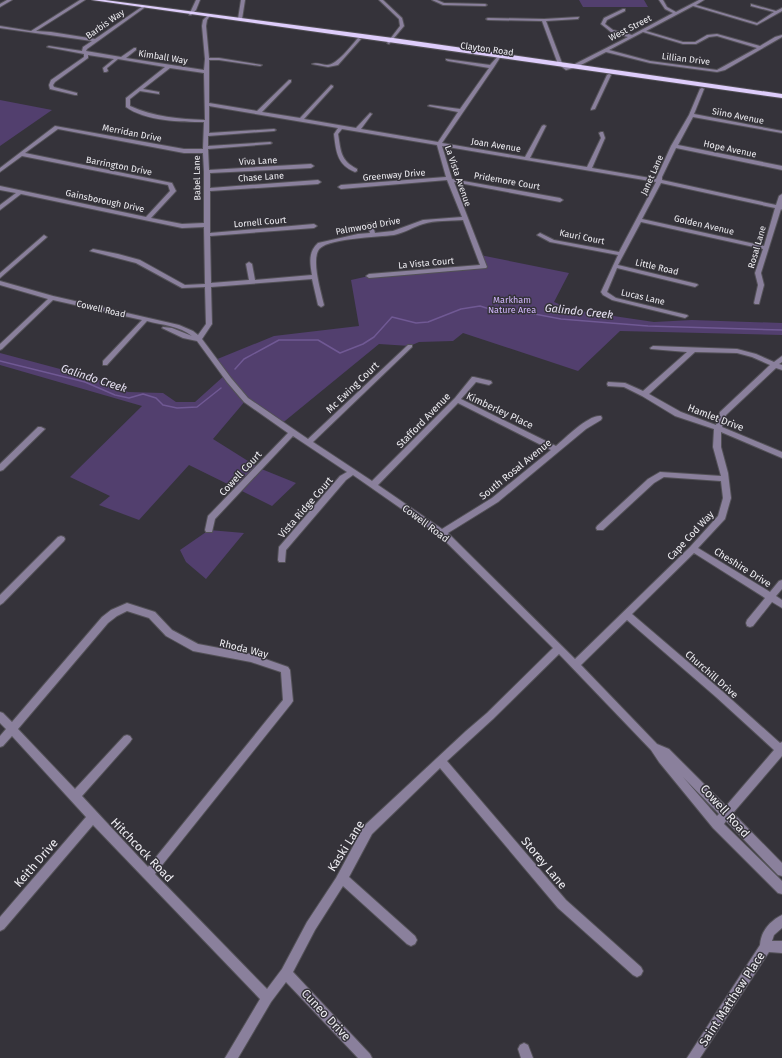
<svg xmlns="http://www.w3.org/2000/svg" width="782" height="1058" viewBox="0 0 782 1058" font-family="'Fira Sans',sans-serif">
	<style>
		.green { fill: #523f6e }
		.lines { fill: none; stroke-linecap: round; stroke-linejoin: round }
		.stream { stroke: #705994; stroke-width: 1.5 }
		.minor-casing { stroke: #535157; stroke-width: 2 }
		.major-casing { stroke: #535157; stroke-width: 2 }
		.minor { fill: #8a809c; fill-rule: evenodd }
		.major { fill: #decdfb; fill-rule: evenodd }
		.labels { text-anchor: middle; stroke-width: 3; stroke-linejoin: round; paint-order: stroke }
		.far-street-label { font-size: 9px; fill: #eeedf2; stroke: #35333a }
		.far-park-label { font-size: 9px; fill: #d0b6fb; stroke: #35333a }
		.street-label { font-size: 10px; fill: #eeedf2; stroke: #35333a }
		.water-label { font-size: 11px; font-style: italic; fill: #e7e1f3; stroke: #35333a }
		.near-street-label { font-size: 12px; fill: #eeedf2; stroke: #35333a }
	</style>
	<rect width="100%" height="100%" fill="#35333a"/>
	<!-- green -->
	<path class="green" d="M579 0H644L648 7H583Z
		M0 100 52 110 0 146Z
		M480 255 569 273 554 302 573 310 654 322 692 320 782 323V335L620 331 578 371 463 333 453 341 419 342 410 346 379 344 280 425 246 400 213 439 259 468 296 483 272 506 189 465 139 520 99 505 110 496 70 477 142 406 0 365V353L94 378 128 392 163 393 176 402H195L225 375 215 360 274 336 359 326 351 280 369 276 483 267Z
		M209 530 244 533 206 579 186 562 180 550Z"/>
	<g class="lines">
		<!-- stream -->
		<path class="stream" d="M0 361 85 382 115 395 129 398 143 394 156 398 163 405 177 408 197 407 221 388
			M235 369 244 359 279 340H318L340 353 363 344 374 337 392 317 416 323 428 322 461 309 480 306 499 312H524L561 319 648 326 782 330"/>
		<defs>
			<path id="minor" d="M7 0H12L0 7V4Z
				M80 0H85L36 31 51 32 95 39 143 6 144 8 87 49 86 51 121 57 134 48H136V50L126 58 204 70 205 59 202 26 203 20 209 14H211L207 20 206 26 209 58H219L262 65 260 66 219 60H209V103L257 111 289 80H291V82L262 112 300 118 331 85 333 86V87L304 119 356 128 370 113 372 114 361 129 438 142 458 112 428 106 430 105 460 109 489 68 448 61 446 60V59L490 65 499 55 501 56 494 67 442 143 525 157 542 126 544 125 546 126 530 158 587 167 601 138 599 133 601 132H603L605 138 592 168 656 179 671 146 689 115 700 89 702 88 704 89 694 114 782 131V133L693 117 678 145 782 166V170L676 148 662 177V180L776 205 779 196 782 194V210L781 209 761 273 764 285 759 304H755L754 303 758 285 755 273 763 249 641 222 618 265 697 284 698 285 695 287 617 268 607 292 616 298 687 315 688 316 685 318 612 300 603 295 601 292 618 255 550 242 537 235 540 233 554 240 619 252 656 182 442 146 452 179 560 198 563 200 560 202 454 182 487 267 486 268 369 278 366 276 369 274 480 265 463 220C450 221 435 220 423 224 413 227 404 233 394 235 380 237 323 238 318 251 312 263 321 292 324 305L323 306 321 307 318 305 312 279 211 287 212 324 202 339 231 378 248 398 308 439 408 345H412V347L313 442 372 481 455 398 472 377H474L491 381 492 383 489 385 476 382 461 399 556 446C565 438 589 414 601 416L602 418 601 420 586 429 498 502 448 533 575 659 690 547 718 516 723 498 721 481 664 477 654 483 603 530H597L596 528 597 526 648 479 660 472 721 476 713 447 714 429 675 416 642 396 624 387 608 386 607 384 608 382 625 383 643 391 687 352 651 349 650 348 653 346 737 349 756 354 774 362 782 356V362L779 364 782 365V370L776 368 726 415 722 427 782 452V458L721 432V447L728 473 731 498 725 519 698 548 770 592 779 581 782 580V589L776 596 782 600V608L772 602 753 626 750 627 747 626 746 623 747 620 765 598 694 553 632 614 722 691 780 743 782 742V756L733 813 782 863V876L778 875 726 821 724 824 782 881V894L778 893 713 828 659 762 651 750 559 654 493 719 447 761 566 900 641 967 643 971 641 975 637 977 633 975 558 908 440 768 372 834 349 877 415 936 417 940 415 944 411 946 407 944 343 886 315 930 293 972 370 1054 372 1058H358L286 982 271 1002 238 1058H225L260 999 93 825 4 929 0 931V917L86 817 12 736 3 746 0 747V736L6 729 0 723V712L3 713 12 722 102 617 111 610 127 603 152 611 155 612 172 630 198 644 251 654 288 667 290 670 293 701 291 704 155 874 267 989 282 969 307 922 336 878 364 826 466 731 487 713 553 648 439 535 353 475 346 480 286 550 285 562H279L278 560 279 547 340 476 347 472 293 436 215 519 212 532H206L205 530 208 516 288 433 244 402 227 382 197 341 183 338 162 328 163 327 172 328 192 336C180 326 162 325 147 321L107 365H103V361L142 320 53 300 2 349 0 350V344L48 299 0 285V281L53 296 179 325 193 331 198 335 206 324 205 287 182 288 136 263 90 251 93 249 118 254 140 260 185 285 205 284 204 227 182 228 21 194 0 210V205L16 193 0 190V186L146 217 170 191 168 185 22 156 0 172V168L55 126 184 149H203L204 122C181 122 145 121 126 107V98L165 67 118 59 107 68 108 71 106 72H104L103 68 114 59 88 55V58L55 82 53 85 54 87 77 93V95H75L50 89 49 85 51 80 84 57V54L47 47 49 46 82 51 83 47 92 41 0 28V26L31 31ZM170 68 204 73 205 120C179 119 154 117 130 106V99L140 91 159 94V92L143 89ZM209 106 338 128 334 134C336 151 337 165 355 172L357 171V169C340 160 341 151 338 134L342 129 437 145 446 177 341 185 338 187 341 189 447 180 462 217 423 220 393 231 375 233 372 223H368L367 224 370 233 358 234 318 243C308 252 310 263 312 275L255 280 252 264 249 262 246 264 249 280 211 283 210 236 314 228 317 226 314 224 210 233V191L318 184 321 182 318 180 210 188V173L311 168 314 166 311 164 209 170 208 149 270 144 272 143 270 142 208 146V136L274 131 276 130 274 129 209 133ZM58 129 184 153H203L204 172V223L182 224 151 218 176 191 172 183 25 153ZM661 183 775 208 764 246 642 219ZM695 352 737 353 752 357 770 365 720 412 716 425 681 412 649 394ZM458 403 551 450 492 498 442 529 378 485ZM127 611 149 618 166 636 193 651 251 662 281 672 283 700 148 867 82 796 130 742 132 739 130 736 127 735 124 736 75 789 18 729 108 623 117 616ZM627 620 716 697 774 750 726 806 669 749 657 744 581 665ZM683 777 719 814 717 816Z
				M196 0H200L196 10 191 15H189Z
				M241 0H245L242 19 240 20 238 19Z
				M379 0H383L402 18 404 26 389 44 387 43 400 26 399 19Z
				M432 0H437L444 3 485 4 487 5 485 6 443 5Z
				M659 0H663L667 7 676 12 699 0H704L696 5 757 23 774 12 751 6V4L776 11 782 8V11L757 25 693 6 646 31 683 42H695L707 35 717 34 760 46 775 37 782 35V37L725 70 717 72 650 63 606 52 577 67 566 70 558 64 542 21 488 20 486 19 488 18 544 19 579 17 578 19 546 21 562 63 567 67 573 65 628 37 611 32 601 24 604 18 623 9H625V11L607 20 605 24 613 30 632 35 673 13 665 9ZM643 32 683 44H696L709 37 717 36 757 48 717 70 650 61 609 50Z
				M358 38 361 39 338 65 328 67 312 64C317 62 322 65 327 65 337 65 351 46 358 38Z
				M609 74 611 75 595 109 591 110V109L607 75Z
				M44 235 47 237 46 238 0 278V273Z
				M38 427H41L45 429 3 470 0 471V464Z
				M61 536 64 537 65 539 64 541 3 603 0 605V595L58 537Z
				M782 915V928L774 935 772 941H782V953L769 952 700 1058H687L760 945C761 931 770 921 782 915Z
				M524 1043 528 1045 533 1058H521L518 1049 520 1045Z"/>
			<path id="major" d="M92 0H105L393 38 782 94V98Z"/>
		</defs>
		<!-- minor casing -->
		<use href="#minor" class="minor-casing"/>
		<!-- major casing -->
		<use href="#major" class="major-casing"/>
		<!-- minor -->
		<use href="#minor" class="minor"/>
		<!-- major -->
		<use href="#major" class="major"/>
	</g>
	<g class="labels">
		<!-- far-street labels -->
		<g class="far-street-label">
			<text transform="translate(105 24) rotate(-35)" y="3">Barbis Way</text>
			<text transform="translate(630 28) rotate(-27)" y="3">West Street</text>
			<text transform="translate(487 49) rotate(8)" y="3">Clayton Road</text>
			<text transform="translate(163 57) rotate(9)" y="3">Kimball Way</text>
			<text transform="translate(686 59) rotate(7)" y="3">Lillian Drive</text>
			<text transform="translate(738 116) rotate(11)" y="3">Siino Avenue</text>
			<text transform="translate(132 133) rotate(11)" y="3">Merridan Drive</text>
			<text transform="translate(496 145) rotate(9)" y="3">Joan Avenue</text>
			<text transform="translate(730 149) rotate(12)" y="3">Hope Avenue</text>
			<text transform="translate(258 161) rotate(-3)" y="3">Viva Lane</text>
			<text transform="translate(119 166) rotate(11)" y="3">Barrington Drive</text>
			<text transform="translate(394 175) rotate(-5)" y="3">Greenway Drive</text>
			<text transform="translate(652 175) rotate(-66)" y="3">Janet Lane</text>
			<text transform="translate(458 176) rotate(71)" y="3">La Vista Avenue</text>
			<text transform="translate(261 177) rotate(-4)" y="3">Chase Lane</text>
			<text transform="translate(197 178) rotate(-91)" y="3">Babel Lane</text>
			<text transform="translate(507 181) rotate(10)" y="3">Pridemore Court</text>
			<text transform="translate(105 201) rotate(12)" y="3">Gainsborough Drive</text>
			<text transform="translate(260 222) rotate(-5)" y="3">Lornell Court</text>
			<text transform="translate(704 225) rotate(13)" y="3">Golden Avenue</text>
			<text transform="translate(368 226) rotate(-10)" y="3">Palmwood Drive</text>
			<text transform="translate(582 237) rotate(11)" y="3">Kauri Court</text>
			<text transform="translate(757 247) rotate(-74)" y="3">Rosal Lane</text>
			<text transform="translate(426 263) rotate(-5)" y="3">La Vista Court</text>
			<text transform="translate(657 267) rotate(13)" y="3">Little Road</text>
			<text transform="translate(643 297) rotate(13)" y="3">Lucas Lane</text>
			<text transform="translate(101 309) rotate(13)" y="3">Cowell Road</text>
		</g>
		<!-- far-park labels -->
		<g class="far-park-label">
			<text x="512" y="303">Markham<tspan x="512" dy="10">Nature Area</tspan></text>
		</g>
		<!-- street labels -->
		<g class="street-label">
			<text transform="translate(352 387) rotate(-44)" y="4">Mc Ewing Court</text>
			<text transform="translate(500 410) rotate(25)" y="4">Kimberley Place</text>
			<text transform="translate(716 417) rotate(21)" y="4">Hamlet Drive</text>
			<text transform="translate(423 420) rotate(-46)" y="4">Stafford Avenue</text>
			<text transform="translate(515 469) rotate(-39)" y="4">South Rosal Avenue</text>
			<text transform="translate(240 473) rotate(-47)" y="4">Cowell Court</text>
			<text transform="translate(305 507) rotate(-49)" y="4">Vista Ridge Court</text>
			<text transform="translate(426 523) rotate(37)" y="4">Cowell Road</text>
			<text transform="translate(690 535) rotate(-47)" y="4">Cape Cod Way</text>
			<text transform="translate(743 567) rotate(32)" y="4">Cheshire Drive</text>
			<text transform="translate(244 648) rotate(14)" y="4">Rhoda Way</text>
			<text transform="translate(712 674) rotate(41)" y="4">Churchill Drive</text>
		</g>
		<!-- water labels -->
		<g class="water-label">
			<text transform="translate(579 311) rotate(6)" y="4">Galindo Creek</text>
			<text transform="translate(94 378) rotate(18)" y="4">Galindo Creek</text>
		</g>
		<!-- near-street labels -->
		<g class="near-street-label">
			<text transform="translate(725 811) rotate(48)" y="4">Cowell Road</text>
			<text transform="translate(346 846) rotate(-58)" y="4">Kaski Lane</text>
			<text transform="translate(142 850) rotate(46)" y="4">Hitchcock Road</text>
			<text transform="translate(36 863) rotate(-49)" y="4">Keith Drive</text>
			<text transform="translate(544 863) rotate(50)" y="4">Storey Lane</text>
			<text transform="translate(732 999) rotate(-57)" y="4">Saint Matthew Place</text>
			<text transform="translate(326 1015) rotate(47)" y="4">Cuneo Drive</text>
		</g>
	</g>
</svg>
